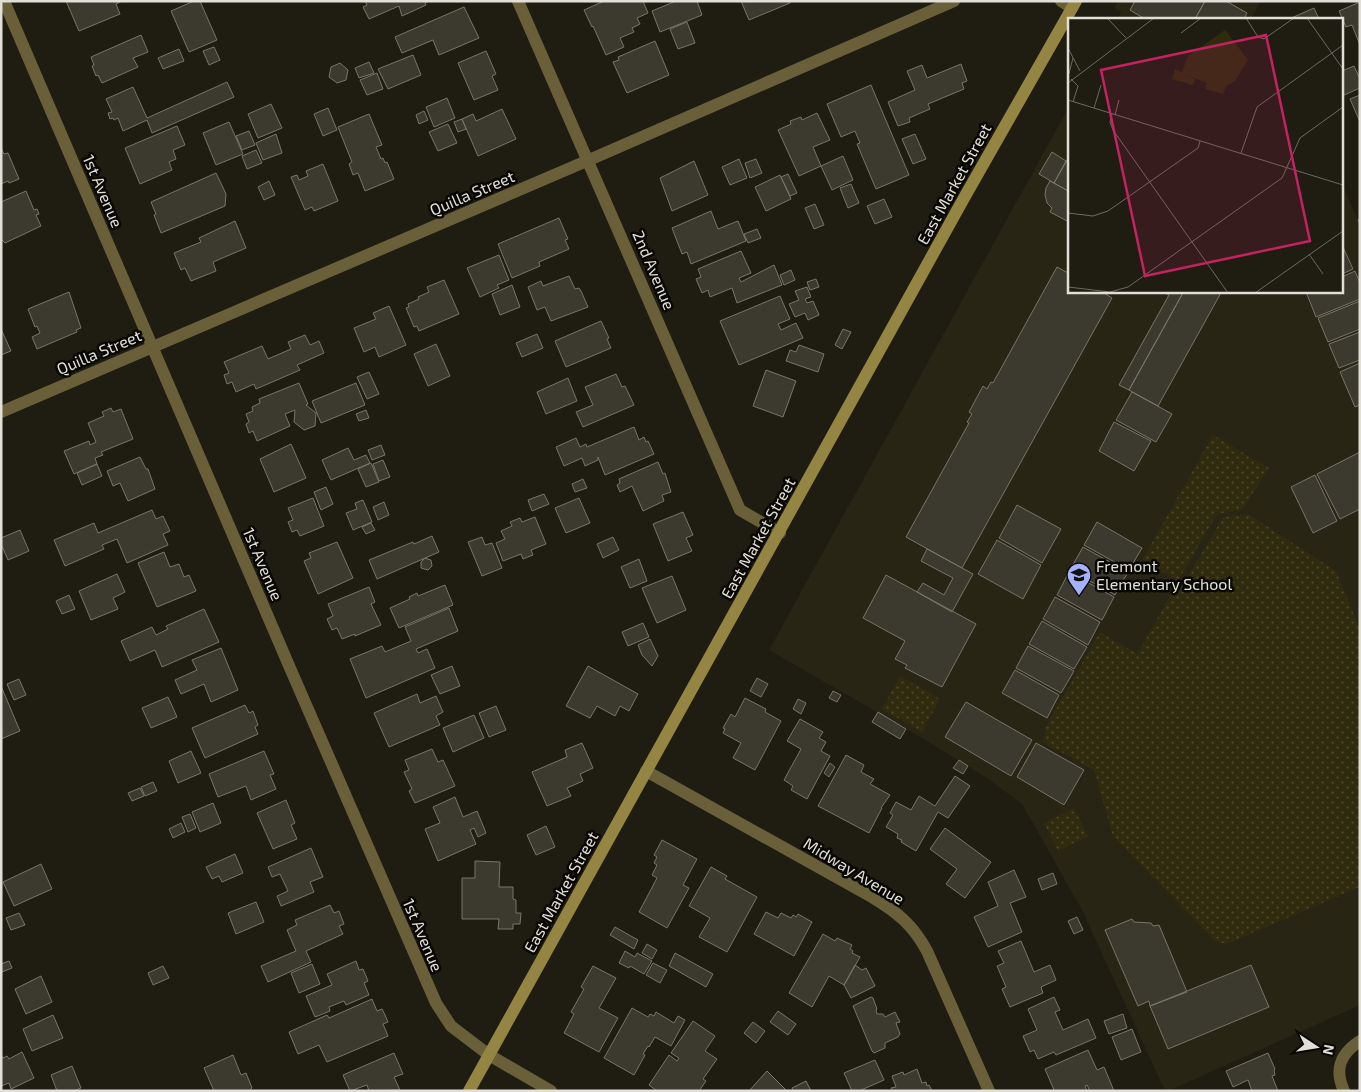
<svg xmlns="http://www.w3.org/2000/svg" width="1361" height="1092" viewBox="0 0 1361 1092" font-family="'Exo 2',sans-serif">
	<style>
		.built { fill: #292515 }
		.grass { fill: url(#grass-dots) }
		.building { fill: #3c392e; stroke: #787569 }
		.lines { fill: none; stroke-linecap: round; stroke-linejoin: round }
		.path { stroke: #68665d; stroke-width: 3; stroke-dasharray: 4 4; stroke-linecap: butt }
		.street { stroke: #695f38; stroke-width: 12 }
		.secondary { stroke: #958543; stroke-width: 12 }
		.labels { text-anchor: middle; stroke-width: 5; stroke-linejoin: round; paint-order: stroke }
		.street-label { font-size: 16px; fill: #e1dfd8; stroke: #080704 }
		.poi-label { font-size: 16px; fill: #e1dfd8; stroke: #080704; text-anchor: start }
		.inset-road { fill: none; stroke: #6d6a61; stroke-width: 1 }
		.view { fill: #c42261; fill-opacity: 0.15; stroke: #c42261; stroke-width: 2.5 }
		.inset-edge { fill: none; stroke: #e1dfd8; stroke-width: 2.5 }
	</style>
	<defs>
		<pattern id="grass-dots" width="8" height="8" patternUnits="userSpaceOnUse" patternTransform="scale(1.25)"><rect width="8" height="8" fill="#302a0e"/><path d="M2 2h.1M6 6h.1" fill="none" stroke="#4e4830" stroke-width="1.8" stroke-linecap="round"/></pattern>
	</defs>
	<rect width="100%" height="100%" fill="#1f1c12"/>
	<!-- built -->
	<path class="built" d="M1118 1H1261L1251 19H1118L1121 12 1114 8Z
		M1070 105V291H1342V184L1360 225V1005L1168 1091H1165L1082 910 1022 804 981 774 922 738 769 650Z"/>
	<!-- grass -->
	<path class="grass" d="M1213 435 1269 468 1242 510 1217 514 1178 581 1142 560Z
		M1248 514 1336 571 1360 629V887L1226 944 1215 941 1113 836 1094 770 1043 742 1045 728 1100 632 1137 654 1177 584 1182 587 1223 517Z
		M900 676 940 699 922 732 882 709Z
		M1074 808 1088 836 1058 851 1044 823Z"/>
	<!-- building -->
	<path class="building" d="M66 1H122L116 4 120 14 79 31Z
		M194 1H200L217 40 189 52 171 11Z
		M365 1H429L425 3 426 5 402 16 399 6 369 19 363 7 367 5Z
		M604 1H643L648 13 637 18 640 24 632 28 634 32 620 38 624 47 606 55 593 26 592 27 584 10Z
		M676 1H697L702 15 660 32 652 11Z
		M741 1H789L790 3 749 20Z
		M1135 1H1205L1195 19H1145L1130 10Z
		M1205 1H1226L1247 13 1244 19H1195Z
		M1360 2V45L1352 25 1346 27 1339 11Z
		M464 7 479 38 439 55 433 40 402 53 395 37Z
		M1314 8 1319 19H1289Z
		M687 22 695 43 678 49 670 29Z
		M141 35 148 52 133 58 138 67 102 83 98 75 96 76 92 66 94 65 91 57Z
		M655 41 669 75 627 93 613 62 619 60 618 57Z
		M214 47 220 60 209 65 203 51Z
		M179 49 184 61 163 69 158 58Z
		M486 51 496 74 492 76 498 90 474 100 458 63Z
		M413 55 421 75 388 89 378 69Z
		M369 62 374 73 359 78 355 68Z
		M340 63 348 70 346 80 337 83 329 77 331 67Z
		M961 64 967 81 962 83 964 89 928 104 930 109 909 118 910 122 898 126 888 102 915 90 907 71 922 65 927 78Z
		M1354 66 1360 79V88L1342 96V71Z
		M377 73 383 89 367 95 360 80Z
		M227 82 234 97 152 133 147 120 123 131 118 118 114 120 113 118 110 119 108 113 112 112 106 99 133 87 147 118Z
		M871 85 909 175 876 189 857 144 860 143 855 131 841 137 827 104Z
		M1360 95V122L1350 99Z
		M447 98 455 118 434 127 426 107Z
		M271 104 282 128 258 138 248 114Z
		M328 108 337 130 323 136 314 114Z
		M502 109 516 139 478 156 462 119 473 114 476 121Z
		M424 111 428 120 419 124 416 115Z
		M817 113 830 140 813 147 821 166 799 176 778 130 791 124 790 121 801 117 802 120Z
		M369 114 382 145 376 147 381 159 383 158 385 163 387 162 394 179 365 191 358 173 353 175 349 164 352 162 338 127Z
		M462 119 466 129 458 132 454 122Z
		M229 122 243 154 216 165 203 133Z
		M448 124 457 143 438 151 429 132Z
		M177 126 185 145 173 150 176 159 169 162 172 170 140 184 125 148Z
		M249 131 255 145 242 150 236 136Z
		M276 134 282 153 263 160 256 143Z
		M915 134 926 159 913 164 902 139Z
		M1 148 4 154 8 153 19 179 9 183 8 181 1 184Z
		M256 150 262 163 247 169 242 156Z
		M1052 152 1066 161 1054 183 1039 174Z
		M1070 155V192L1054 183Z
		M843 156 853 180 832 190 821 166Z
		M739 159 747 178 730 185 722 167Z
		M756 159 762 173 750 178 745 163Z
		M694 161 708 195 672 211 660 178Z
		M323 164 338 201 314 211 312 207 305 210 291 177 297 175 299 180 308 176 306 171Z
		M216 173 226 194 225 206 161 233 154 215 156 214 151 202Z
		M788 174 797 193 790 196 781 177Z
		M780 175 791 199 766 211 755 187Z
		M269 181 275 195 264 200 258 187Z
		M1050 181 1070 192 1069 222 1050 212 1052 208 1047 203 1045 195 1046 188Z
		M851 184 859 203 848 208 840 188Z
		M26 191 34 210 37 209 39 214 36 215 41 226 5 243 1 239V202Z
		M884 199 892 217 875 224 867 206Z
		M815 204 824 225 814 229 805 208Z
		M711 211 718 229 738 221 746 241 691 264 687 252 682 254 672 228Z
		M559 218 568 239 565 240 569 249 539 262 540 266 512 278 498 244Z
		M235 221 246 248 213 262 216 271 191 281 185 268 181 270 174 253 201 242 199 238Z
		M757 229 761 238 748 243 744 234Z
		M1342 245 1353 269 1342 274Z
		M741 251 751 273 739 278 741 282 774 265 782 285 737 303 732 288 710 297 708 290 702 293 696 279 701 277 698 269Z
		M499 255 509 280 497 285 499 288 480 297 467 268Z
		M1057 267 1070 274V291H1101L1112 298 962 568 906 537 969 423 967 422 972 414 969 412 983 386 987 389 991 382 993 383Z
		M791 270 795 280 784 285 780 275Z
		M1355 271 1360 283V299L1316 317 1306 292 1342 291V277Z
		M569 276 575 289 579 288 581 291 588 307 551 321 545 307 537 310 528 287 541 281 543 286Z
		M816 279 819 287 810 290 807 282Z
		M444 280 459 314 419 331 417 326 414 327 406 308 409 307 408 304 419 299 418 297 429 292 427 287Z
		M512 285 520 307 500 315 492 294Z
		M807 287 811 297 805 299 807 303 813 301 819 315 808 320 805 313 795 317 789 304 799 300 795 291Z
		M1161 291H1184L1129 390 1119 385 1169 295Z
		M1184 291H1222L1158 406 1129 390Z
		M69 292 81 328 76 330 77 332 37 349 32 337 40 333 37 326 35 327 28 309Z
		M780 296 790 319 778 324 781 330 796 323 803 338 739 365 720 321Z
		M1360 301V329L1328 342 1318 318Z
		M389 306 406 345 379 357 375 347 364 352 354 328 376 319 373 313Z
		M601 321 609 338 607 339 611 348 566 367 555 341Z
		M1 329 11 351 1 355Z
		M843 329 851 332 842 349 835 345Z
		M1360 332V360L1339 368 1329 344Z
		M537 334 543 348 522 357 516 343Z
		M305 335 310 345 319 341 324 353 297 365 300 370 256 389 254 384 236 392 232 382 227 384 224 375 229 373 224 362 262 346 268 359 291 349 288 342Z
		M436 344 450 376 428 386 414 354Z
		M799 345 824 354 818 372 786 361 790 350 796 352Z
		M1360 363V405L1355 407 1340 372Z
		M766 370 796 381 783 417 753 406Z
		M369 372 379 394 367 399 357 377Z
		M616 374 622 387 625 386 634 405 583 427 576 412 593 405 585 387Z
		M568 378 577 401 546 414 537 392Z
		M299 383 308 404 306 405 316 413 315 426 304 430 294 422 295 410 285 414 290 426 257 441 253 431 249 433 246 424 249 422 246 414 253 411 252 407 260 403 259 399Z
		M356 383 365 405 321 423 312 401Z
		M1132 392 1172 414 1156 442 1116 420Z
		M111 408 113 412 121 409 133 439 101 452 103 455 95 458 97 464 74 474 64 451 89 441 90 445 96 442 88 423 104 416 102 412Z
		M366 410 369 418 359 421 356 414Z
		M1114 422 1151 441 1134 471 1099 451Z
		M634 427 639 440 644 437 646 442 648 441 654 454 605 475 598 457V460L585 466 582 458 564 466 556 447 576 438 580 447 586 444 587 447Z
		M291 444 306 478 274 492 260 459Z
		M381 445 385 455 372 460 368 450Z
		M348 448 354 460 366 455 370 463 331 480 322 460Z
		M1360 452V509L1340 519 1317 474Z
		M140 457 146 469H148L155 489 128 501 120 483 113 486 107 471Z
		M383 460 390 477 379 481 373 464Z
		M658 462 663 474 665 473 671 492 662 495 664 501 643 511 632 486 620 492 617 485 620 483 619 479Z
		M371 463 379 482 366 487 358 469Z
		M97 464 102 476 82 485 77 473Z
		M1315 475 1337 521 1313 533 1291 487Z
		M583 479 587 488 575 492 572 484Z
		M326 487 333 504 321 510 314 492Z
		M544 494 549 504 532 511 528 500Z
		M313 498 324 526 300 536 297 530 292 532 288 522 293 520 288 508Z
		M579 498 590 523 566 533 555 508Z
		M363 500 372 522 353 530 346 513 357 509 355 503Z
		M384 502 389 515 378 520 373 507Z
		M1017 505 1061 529 1042 563 999 538Z
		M152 510 156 519 163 516 170 531 163 534 168 545 127 563 117 539 102 545 104 549 65 566 54 540 94 523 98 533Z
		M683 512 693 535 686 538 692 551 668 561 653 524Z
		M535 517 546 544 531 550 533 555 523 559 521 554 503 561 496 543 505 539 501 531 512 526 510 522 520 518 522 522Z
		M1097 522 1142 548 1129 570 1084 545Z
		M371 523 375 530 366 534 362 527Z
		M20 530 29 551 8 560 1 544V538Z
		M432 536 439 552 377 579 369 560 413 542 414 544Z
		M482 537 485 545 492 543 502 568 482 576 468 542Z
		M613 537 619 550 603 558 597 544Z
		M997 540 1041 565 1023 599 978 574Z
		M337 542 353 578 318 594 304 561 311 558 309 553Z
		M1083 547 1128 572 1115 595 1070 570Z
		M927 549 973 574 952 612 917 592 923 583 944 595 953 578 921 561Z
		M164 552 170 567 179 564 184 577 189 575 196 591 157 607 138 563Z
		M425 558 431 560 432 566 428 570 421 568V562Z
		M639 559 647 581 630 588 621 567Z
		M1069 572 1114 597 1102 620 1057 595Z
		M117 574 125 592 113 598 118 609 91 620 79 591Z
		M886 575 976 624 942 687 905 668 907 665 895 659 905 641 863 618Z
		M672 576 686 610 657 623 642 588Z
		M445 585 453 605 399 628 390 608 410 599 409 597 417 593 418 596Z
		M369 587 375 602 371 604 381 625 355 636V634L342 639 337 628 332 630 327 619 333 616 328 604Z
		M69 595 75 609 62 614 56 601Z
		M1055 597 1100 622 1088 645 1043 619Z
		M449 608 458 631 416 649 418 653 427 649 435 668 366 698 350 659 382 646 385 652 411 641 405 627Z
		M204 609 219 642 162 667 155 650 130 661 121 641 152 627 156 635 168 629 166 626Z
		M1042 621 1087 647 1074 669 1029 644Z
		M643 623 649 637 628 646 622 632Z
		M650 639 658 656 652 666 642 655 638 645Z
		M1028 646 1074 671 1061 693 1016 668Z
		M221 648 238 690 211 702 204 684 181 694 175 680 197 670 192 660Z
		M452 666 460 686 440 694 431 675Z
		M588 666 638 694 629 711 620 706 615 716 597 706 590 718 566 706Z
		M1015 670 1059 695 1047 718 1002 693Z
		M757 678 768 684 761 697 750 691Z
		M19 679 26 695 14 700 7 684Z
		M1 686 20 731 1 739Z
		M833 691 841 695 837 702 829 698Z
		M417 694 420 703 436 696 443 712 436 716 440 725 389 747 374 713Z
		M168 697 177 717 151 728 142 708Z
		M745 698 766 709 765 712 781 721 755 770 733 758 741 743 723 733 725 729 723 728 731 714 735 717Z
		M798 699 806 703 801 714 793 709Z
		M966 702 1032 740 1011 776 945 737Z
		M245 705 249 713 253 711 258 725 255 727 258 734 205 758 192 728Z
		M496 706 506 730 489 737 479 713Z
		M878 712 906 729 900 739 872 722Z
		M474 715 484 738 453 752 443 728Z
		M800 719 823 732 819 738 826 742 821 751 830 756 807 799 791 790 793 786 784 780 801 749 787 741Z
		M582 743 593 768 580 774 583 781 567 788 571 796 547 806 532 772 567 757 565 750Z
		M1036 743 1084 770 1064 805 1017 777Z
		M432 749 438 762 443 760 455 786 415 803 409 791 412 789 404 772 409 770 405 760Z
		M191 751 201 773 178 783 169 761Z
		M264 751 274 774 270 775 276 789 251 800 246 786 218 797 209 774Z
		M846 755 864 765 861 772 874 779 870 784 890 795 881 808H882L869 833 818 806Z
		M959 760 968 766 963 774 953 768Z
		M830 763 835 767 829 777 824 773Z
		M955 776 970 786 948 818 938 812 916 851 901 842 902 840 897 838 898 834 886 827 893 815 890 813 896 802 911 810 919 796 935 806Z
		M153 782 157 791 145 796 141 787Z
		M140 788 144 796 132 801 128 793Z
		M455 797 463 817 477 811 486 833 478 837 474 828 470 830 476 844 438 861 425 829 440 823 433 807Z
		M286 800 295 823 291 825 297 839 273 849 257 813Z
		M213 803 221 823 200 832 192 812Z
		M190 814 196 828 188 832 182 817Z
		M181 823 185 832 173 838 169 829Z
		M546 826 555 847 536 855 527 835Z
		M945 828 991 862 965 898 946 884 957 869 930 849Z
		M662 840 697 859 683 885 689 888 667 928 639 912 657 878 652 875 657 865 654 863 657 857 654 855Z
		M311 848 323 877 310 882 314 892 281 906 277 896 288 891 280 874 272 877 268 867Z
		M235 854 243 873 222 882 219 876 212 879 206 867Z
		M475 861 500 862 499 887H513V899L516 900V913H521L520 924H513V929H498L499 919H462V878H475Z
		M41 864 52 889 14 906 3 882Z
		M711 867 727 876 725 879 757 897 727 952 699 937 710 918 689 906Z
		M1014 870 1026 897 1010 903 1022 932 988 947 974 917 998 906 988 882Z
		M1053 873 1057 884 1042 890 1038 879Z
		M256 902 264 922 236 934 228 913Z
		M330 905 334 913 339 911 344 924 339 926 343 934 306 951 311 962 268 982 261 966 296 951 287 930 297 925 295 920Z
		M766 912 778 918 781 913 791 918 793 915 796 917 798 914 812 922 794 956 754 934Z
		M19 913 25 925 11 930 6 918Z
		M1077 917 1083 930 1074 934 1068 921Z
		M1132 919 1134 922 1151 923 1153 926 1159 925 1187 992 1150 1006 1149 1001 1138 1006 1105 930Z
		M615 927 638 940 634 949 610 935Z
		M823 934 835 941 837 938 852 945 850 949 853 951 852 953 860 957 844 985 829 976 812 1007 789 993Z
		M1021 941 1034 972 1050 965 1056 980 1041 987 1043 993 1010 1007 1002 989 1006 987 997 966 1004 963 998 951Z
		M647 944 657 950 652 959 642 953Z
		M625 951 635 957 637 953 652 961 644 974 630 966 629 968 619 963Z
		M675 953 713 974 706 987 669 966Z
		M9 961 12 968 2 972 1 964Z
		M356 961 359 970 363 969 368 981 364 983 369 995 346 1005 344 1001 329 1007 330 1011 315 1017 306 996 332 985 327 974Z
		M653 963 667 970 660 983 646 975Z
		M312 964 320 984 299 993 291 973Z
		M855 965 862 970 866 968 875 986 851 998 844 985Z
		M1251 965 1269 1007 1168 1049 1150 1006Z
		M163 966 169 978 153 985 148 973Z
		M593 966 616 978 599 1008 618 1018 599 1052 564 1033 574 1014 571 1012 584 989 581 987Z
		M41 976 52 1002 26 1014 15 989Z
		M871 997 873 998 877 1009 876 1010 877 1014H883L885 1017 895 1012 900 1022 896 1023 900 1034 898 1037 885 1043V1048L874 1053 872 1051 853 1006Z
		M1054 997 1060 1010 1055 1012 1063 1030 1088 1019 1096 1038 1056 1055 1054 1052 1038 1059 1034 1050 1030 1052 1023 1036 1037 1030 1028 1009Z
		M372 999 377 1011 382 1009 385 1015 388 1022 383 1024 388 1036 327 1062 319 1045 298 1054 289 1032 327 1015 329 1018Z
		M632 1008 648 1017 650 1014 654 1016 656 1012 674 1023 678 1016 685 1020 671 1046 655 1037 649 1047 648 1046 643 1054 645 1055 634 1075 604 1058Z
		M778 1011 796 1024 788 1035 770 1022Z
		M1123 1014 1127 1028 1109 1034 1104 1021Z
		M53 1015 63 1038 32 1051 23 1029Z
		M693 1021 715 1036 705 1051 717 1059 703 1079 706 1081 699 1091H657L649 1085 669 1055 677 1061 679 1058 671 1053Z
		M753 1022 765 1031 756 1043 744 1033Z
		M1132 1029 1141 1052 1121 1060 1112 1037Z
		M1088 1050 1097 1070 1104 1067 1114 1091H1090L1087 1085 1085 1086 1087 1091H1053L1054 1090 1045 1069Z
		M22 1052 34 1078 11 1089 9 1083 1 1086V1055L3 1058 7 1056 9 1059Z
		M394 1053 403 1074 394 1077 400 1090 369 1091 367 1085 350 1091 343 1075Z
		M1268 1053 1275 1069 1274 1070 1275 1075 1272 1076 1278 1091H1252L1248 1080 1233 1087 1226 1071Z
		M233 1055 241 1075 246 1073 252 1088 249 1091H214L204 1068Z
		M875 1060 884 1080 859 1091H852L844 1073Z
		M72 1066 81 1088 74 1091H57L51 1075Z
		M917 1069 922 1083 926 1082 927 1086 929 1085 932 1091H893L891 1088 896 1087 892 1076 903 1072 904 1075Z
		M767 1071 787 1091H749Z
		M806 1081 811 1091H793L792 1088Z"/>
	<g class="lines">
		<!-- path -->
		<path class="path" d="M1358 221 1360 220"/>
		<!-- street -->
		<path class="street" d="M4 1 290 668 436 1003 451 1026 489 1055 551 1091
			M518 1 740 510 780 533
			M1061 1 1072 8
			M1 412 589 160 954 1
			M646 771 872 897C897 912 913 925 927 951L989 1091
			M1344 1091C1334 1069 1340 1054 1360 1041"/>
		<!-- secondary -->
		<path class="secondary" d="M469 1091 964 198 1076 1"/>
	</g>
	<!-- icons -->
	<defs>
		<symbol id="school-pin" viewBox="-11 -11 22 30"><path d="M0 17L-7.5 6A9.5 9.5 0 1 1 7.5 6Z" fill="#a4b1fc" stroke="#080704"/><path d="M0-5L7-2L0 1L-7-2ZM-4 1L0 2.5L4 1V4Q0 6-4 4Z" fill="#111"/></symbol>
	</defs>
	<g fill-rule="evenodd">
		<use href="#school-pin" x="1065" y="561" width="28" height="38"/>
	</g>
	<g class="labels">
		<!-- street labels -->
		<g class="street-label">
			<text transform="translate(954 184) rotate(-61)" y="6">East Market Street</text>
			<text transform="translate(103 191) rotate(67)" y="6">1st Avenue</text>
			<text transform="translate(472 193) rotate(-23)" y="6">Quilla Street</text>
			<text transform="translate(654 270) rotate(67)" y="6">2nd Avenue</text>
			<text transform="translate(99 352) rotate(-23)" y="6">Quilla Street</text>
			<text transform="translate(758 538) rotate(-61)" y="6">East Market Street</text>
			<text transform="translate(263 564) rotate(67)" y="6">1st Avenue</text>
			<text transform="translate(854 871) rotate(31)" y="6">Midway Avenue</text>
			<text transform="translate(561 892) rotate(-61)" y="6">East Market Street</text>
			<text transform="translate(423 935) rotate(67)" y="6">1st Avenue</text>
		</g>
		<!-- poi labels -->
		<g class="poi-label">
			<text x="1096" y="572">Fremont<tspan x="1096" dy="18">Elementary School</tspan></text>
		</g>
	</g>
	<!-- overview -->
	<g transform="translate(1068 18)">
		<rect width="275" height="275" fill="#1f1c12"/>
		<path d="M157 12 180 42 167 63 158 68 155 76 137 71 139 65 116 56 127 61 125 67 104 61 107 51 114 54 120 38Z" fill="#302a0e"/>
		<path class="inset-road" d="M39 0 58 20M178 0 190 19 196 21 226 0M239 0 275 51M113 15 133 0M0 30 12 53M0 59 5 40M3 61 10 68 5 84M0 65 86 0M0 82 275 167M26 90 33 67M44 96 42 104 45 112 160 275M47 97 51 82M173 135 189 89 275 27M0 195 25 198 40 193 130 130 132 123M241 236 255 256M0 269 42 274 60 269 214 160 232 120 275 89M187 275 275 213"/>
		<path class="view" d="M198 17 242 223 77 258 33 52Z"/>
		<rect width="275" height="275" class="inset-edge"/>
	</g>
	<!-- border -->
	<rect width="1361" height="1092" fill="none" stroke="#e1dfd8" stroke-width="5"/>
	<!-- north arrow -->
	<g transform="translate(1316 1047) rotate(102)" stroke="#080704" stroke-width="4" paint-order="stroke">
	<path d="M0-4L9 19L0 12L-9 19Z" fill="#e1dfd8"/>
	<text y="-8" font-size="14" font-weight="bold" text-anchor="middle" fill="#e1dfd8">N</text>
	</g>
</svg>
